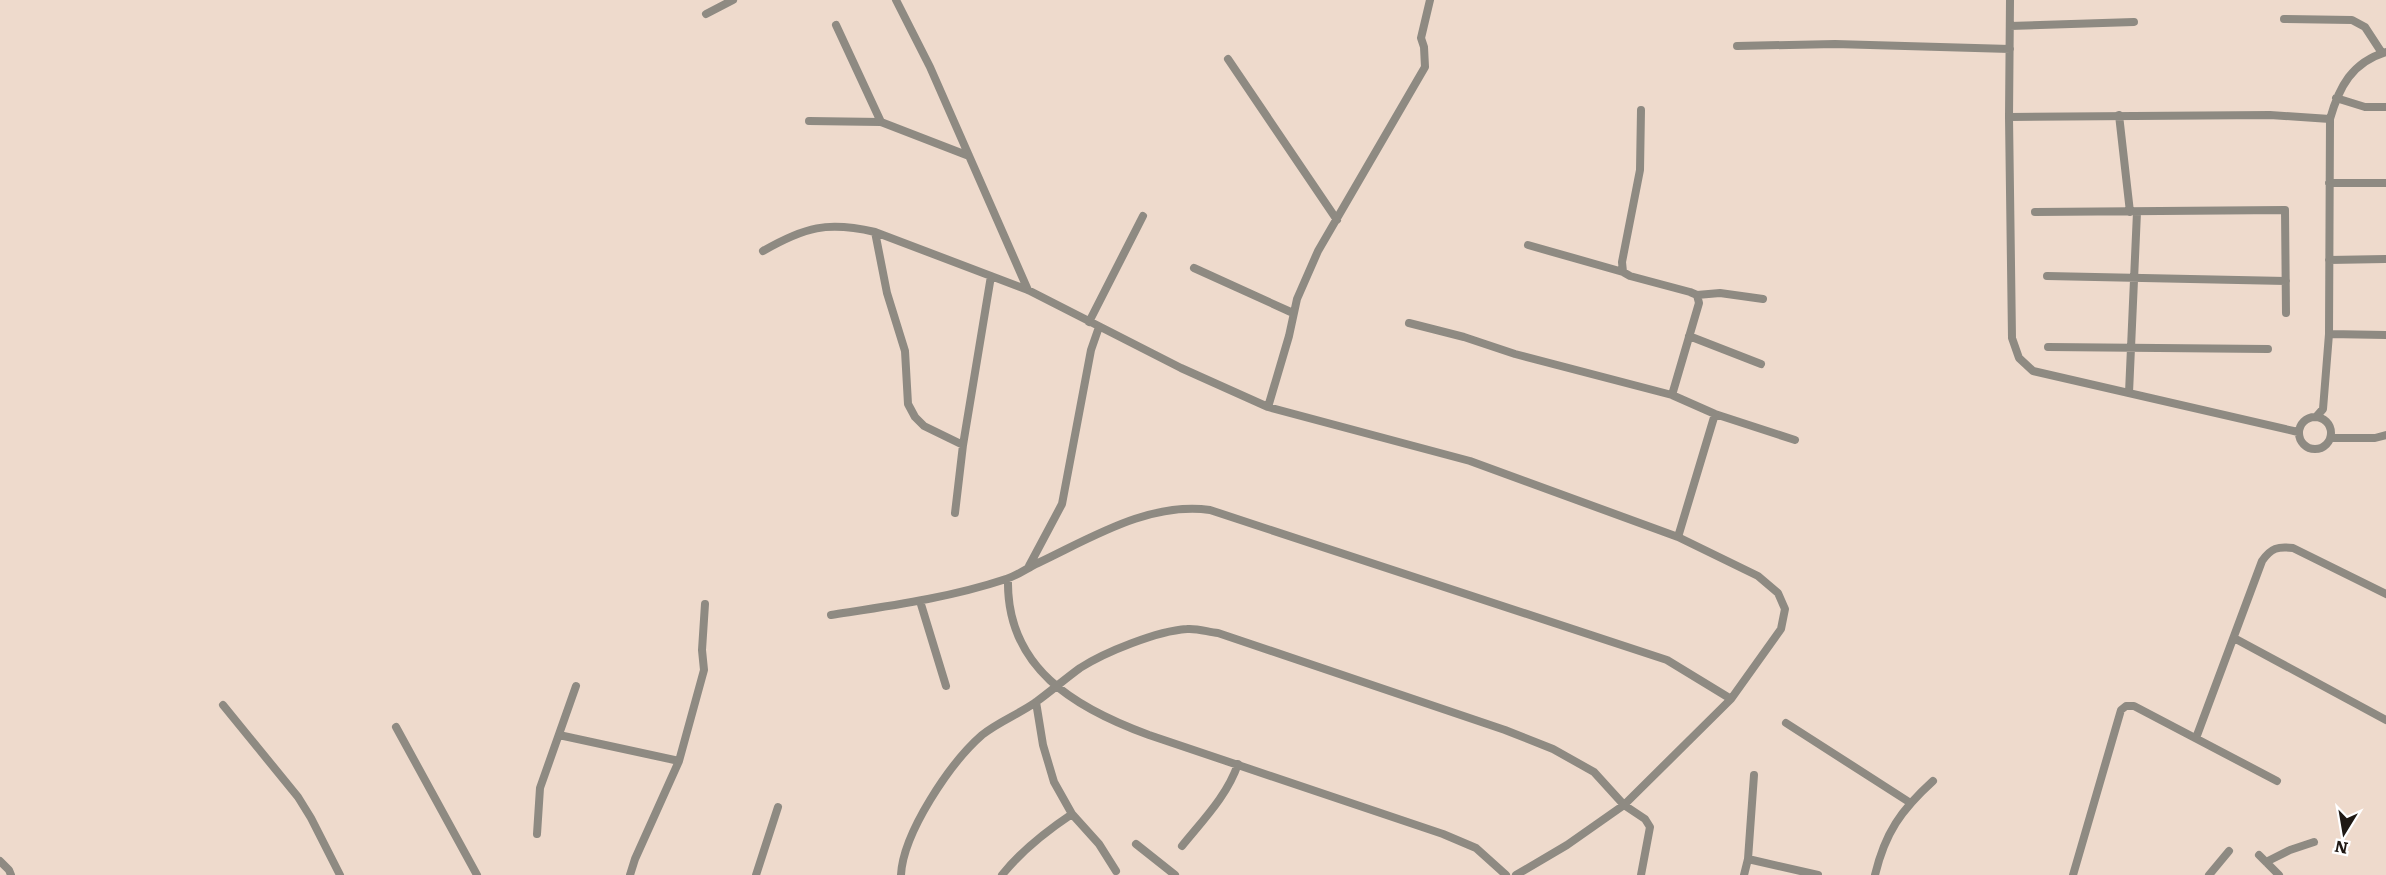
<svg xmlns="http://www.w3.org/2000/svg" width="2386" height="875" viewBox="0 0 2386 875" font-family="Literata,serif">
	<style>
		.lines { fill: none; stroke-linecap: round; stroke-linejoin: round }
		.street { stroke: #8e8a82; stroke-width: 8 }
	</style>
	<rect width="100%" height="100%" fill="#eedacc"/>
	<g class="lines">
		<!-- street -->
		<path class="street" d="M896 0 930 67 1028 290
			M2010 0 2009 117 2012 338 2019 358 2033 371 2298 432
			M706 14 733 0
			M2284 19 2352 20 2365 27 2382 53
			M836 25 881 122
			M2010 26 2134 22
			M1737 46 1835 44 2010 49
			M1228 59 1337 220
			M2336 98 2365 107H2386
			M1641 110 1640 170 1622 262 1623 272 1630 276 1690 292 1697 295 1699 303 1672 395
			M2119 115 2130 212
			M2009 117 2270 115 2330 119
			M809 121 881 122 969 156
			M2329 183H2386
			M2035 212 2285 210 2286 313
			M875 232 887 293 905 351 908 404 915 417 924 426 963 445
			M1528 245 1623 272
			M763 251C805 227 827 221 875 232L1028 290 1181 368 1268 407 1470 461 1678 537 1758 576 1778 593 1785 609 1781 629 1731 699 1624 805 1567 845 1516 875
			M2329 260 2386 259
			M1194 268 1293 313
			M2047 276 2286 281
			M1697 295 1720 293 1763 299
			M1089 322 1143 216
			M1409 323 1464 337 1515 354 1672 395 1715 414 1795 440
			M2329 334 2386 335
			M1689 336 1761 364
			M2048 347 2268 349
			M2129 393 2137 212
			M1268 407 1289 336 1297 299 1318 251 1425 67 1424 47 1421 38 1430 0
			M2299 433a16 16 0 1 1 32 0a16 16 0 1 1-32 0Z
			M2316 417 2323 409 2329 334 2330 119C2339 87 2352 62 2386 52
			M2331 438H2375L2386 435
			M955 513 963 445 991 276
			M1678 537 1715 414
			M1029 566 1062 504 1091 350 1099 327
			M1008 579C1006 668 1075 708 1149 735L1443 834 1476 848 1506 875
			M920 601 946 686
			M831 615C889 606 949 598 1006 579 1017 576 1027 568 1038 563 1093 537 1148 502 1210 510L1667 660 1731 699
			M2234 638 2386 720
			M1036 702 1043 745 1054 782 1072 814 1099 844 1116 871
			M223 705 298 797 311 818 340 875
			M1786 723 1909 802
			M396 727 477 875
			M559 735 679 761
			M2196 738 2262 561C2271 548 2278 546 2293 548L2386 594
			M537 834 540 788 576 686
			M1136 844 1175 875
			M1182 846C1203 820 1227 796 1238 764
			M2259 855 2279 875
			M1748 859 1818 875
			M0 861 9 870 11 875
			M2266 862 2290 850 2314 842
			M630 875 635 859 679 761 704 670 702 650 705 604
			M756 875 778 807
			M901 875C903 833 950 763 982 735 998 722 1019 714 1036 702 1051 691 1065 679 1080 668 1105 652 1157 631 1187 629 1197 628 1208 632 1218 633L1505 730 1553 749 1594 772 1624 805 1645 819 1650 827 1641 875
			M1002 875C1022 850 1045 832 1072 814
			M1744 875 1748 859 1754 775
			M1875 875C1885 833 1901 810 1933 781
			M2073 875 2121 710 2126 706H2134L2277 781
			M2209 875 2229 851"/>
	</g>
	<!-- north arrow -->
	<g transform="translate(2344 833) rotate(191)" stroke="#ffffff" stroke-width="4.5" paint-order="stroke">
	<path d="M0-4.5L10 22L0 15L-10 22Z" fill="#1f1813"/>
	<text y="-9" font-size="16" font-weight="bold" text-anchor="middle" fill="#1f1813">N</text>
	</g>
</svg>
